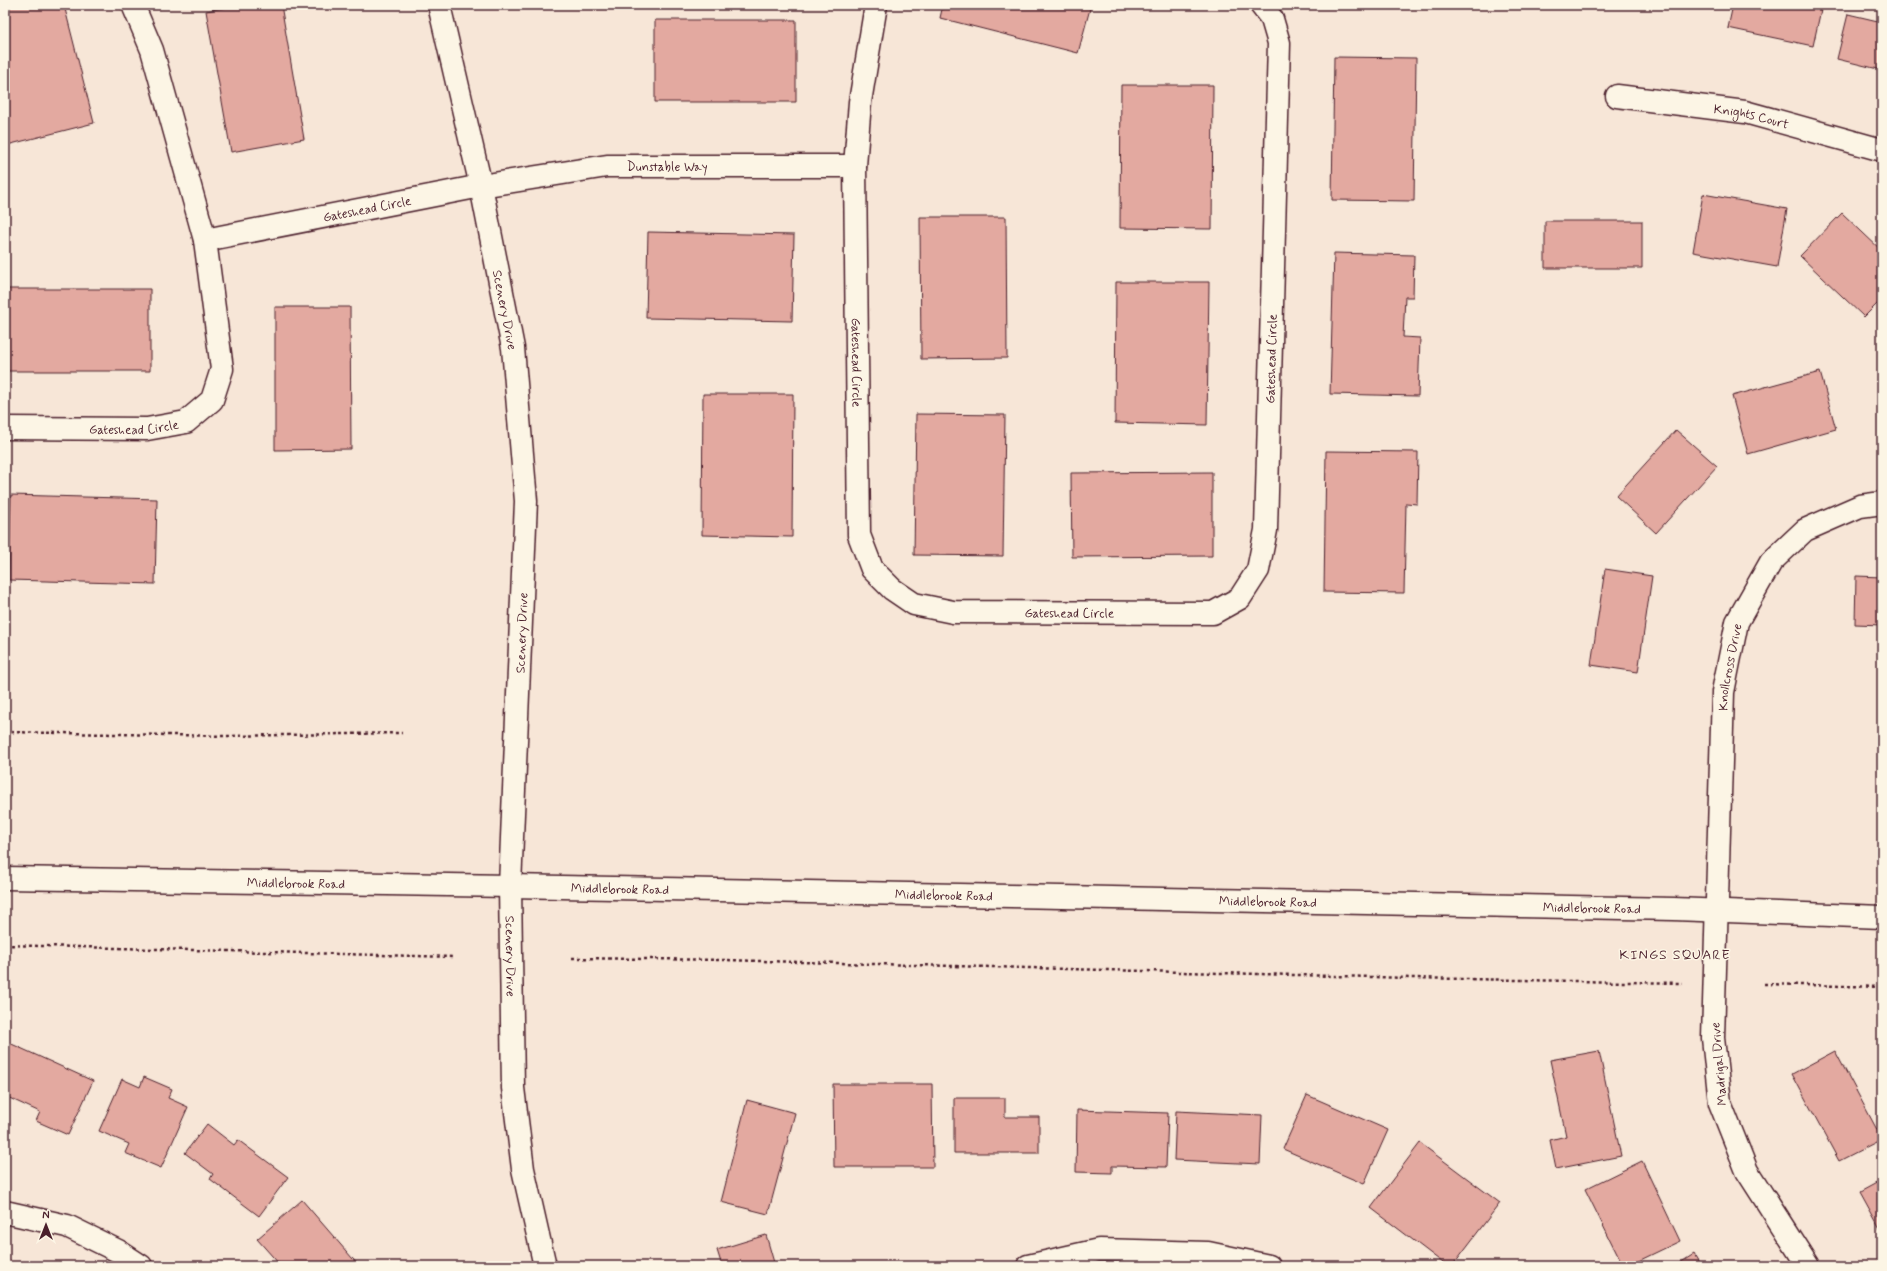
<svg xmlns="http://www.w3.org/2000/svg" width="1887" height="1271" viewBox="0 0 1887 1271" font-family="Mynerve,sans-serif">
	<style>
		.building { fill: #e3a9a0; stroke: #4a1f2b }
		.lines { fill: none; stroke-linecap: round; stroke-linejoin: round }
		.street-casing { stroke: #4a1f2b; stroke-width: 25 }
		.secondary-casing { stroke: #4a1f2b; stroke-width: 25 }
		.path { stroke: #4a1f2b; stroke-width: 2.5; stroke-dasharray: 3 3; stroke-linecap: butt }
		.street { stroke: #fcf5e5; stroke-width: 22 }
		.secondary { stroke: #fcf5e5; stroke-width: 22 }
		.labels { text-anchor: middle; stroke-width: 3; stroke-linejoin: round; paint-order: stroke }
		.street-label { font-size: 13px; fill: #4a1f2b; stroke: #fcf5e5 }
		.neighbourhood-label { font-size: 14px; letter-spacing: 1px; fill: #4a1f2b; stroke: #fcf5e5 }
	</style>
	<rect width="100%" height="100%" fill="#f7e6d7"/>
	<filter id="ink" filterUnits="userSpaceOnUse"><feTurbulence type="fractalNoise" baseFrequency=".025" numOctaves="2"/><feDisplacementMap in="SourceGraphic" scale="8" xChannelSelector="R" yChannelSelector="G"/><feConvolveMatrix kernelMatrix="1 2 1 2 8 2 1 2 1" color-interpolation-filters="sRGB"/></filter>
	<g filter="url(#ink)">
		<!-- building -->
		<path class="building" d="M5 5H64L94 123 7 145 5 138Z
			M240 5H281L304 139 231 152 206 11Z
			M943 5H1091L1078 53 940 18Z
			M1733 5H1822L1813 46 1728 28Z
			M1848 14 1882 22V70L1837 59Z
			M655 20H796V102H655Z
			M1334 57 1416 58 1414 201 1332 200Z
			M1121 85H1213L1212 229 1120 228Z
			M1703 194 1787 209 1777 267 1693 252Z
			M1842 213 1882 251V299L1864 317 1800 256Z
			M920 217H1006L1007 358 921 359Z
			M1545 221H1642V268H1545Z
			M648 232 794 235 792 321 646 318Z
			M1334 253 1414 255 1413 297H1405L1403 337 1420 338 1418 396 1330 394Z
			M1116 282H1209L1207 425 1115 423Z
			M5 289H150V371H5Z
			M275 307H350L351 449 275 450Z
			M1820 372 1836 429 1748 454 1732 396Z
			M703 394H793L792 537 702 535Z
			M916 414 1005 415 1003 556 914 555Z
			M1676 430 1717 466 1656 533 1616 496Z
			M1326 451 1418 452 1417 504 1406 503 1404 593 1324 592Z
			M1212 472V556L1072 557 1071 473Z
			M11 495 157 499 155 584 9 580Z
			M1605 569 1652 576 1638 672 1591 665Z
			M1856 576 1882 577V625L1855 624Z
			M5 1041 93 1081 68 1135 36 1121 40 1112 5 1096Z
			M1599 1051 1621 1156 1556 1169 1550 1140 1566 1136 1550 1060Z
			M1835 1051 1882 1139 1839 1161 1792 1074Z
			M144 1077 172 1089 168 1098 188 1107 161 1168 125 1153 129 1144 99 1131 122 1079 140 1087Z
			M833 1084H932L933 1167H834Z
			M1307 1095 1388 1130 1364 1184 1283 1149Z
			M954 1098H1005V1117H1039V1153H954Z
			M747 1100 795 1113 768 1214 721 1202Z
			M1077 1110 1168 1113 1166 1167 1112 1166V1173L1076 1172Z
			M1176 1111 1262 1115 1260 1164 1174 1160Z
			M207 1124 234 1145 238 1140 288 1177 259 1216 210 1179 213 1174 185 1153Z
			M1420 1143 1500 1203 1452 1266H1447L1371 1208Z
			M1642 1161 1680 1241 1628 1266H1623L1585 1189Z
			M1882 1180V1232L1860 1192Z
			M302 1200 359 1266H292L290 1264 288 1266H281L257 1239Z
			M766 1235 775 1266H722L717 1250Z
			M1694 1254 1701 1266H1675Z"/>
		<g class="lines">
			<defs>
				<g id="street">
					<path id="s1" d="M876 5 860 102 855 166 859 535 872 569 892 589 914 604 953 612 1213 613 1240 598 1258 570 1266 530 1279 43 1272 19 1261 5"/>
					<path id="s2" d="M1617 96 1745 112 1882 150"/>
					<path id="s3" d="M205 240 481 186 607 166H855"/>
					<path id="s4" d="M5 428 147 429 186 422 212 400 222 369 205 240 152 50 133 5"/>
					<path id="s5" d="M510 886 1674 909 1882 917"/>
					<path d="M5 1212 67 1226 118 1251 141 1266"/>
					<path d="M1028 1266 1099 1250 1208 1253 1269 1266"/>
					<path id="s6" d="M1808 1266 1747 1171 1720 1103 1713 1038 1723 692 1737 622 1771 562 1805 530 1860 506 1882 503"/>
				</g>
				<g id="secondary">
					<path id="s7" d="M439 5 481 186 513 348 526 501 510 886 513 1088 523 1169 545 1266"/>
					<path id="s8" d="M5 878 510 886"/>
				</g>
			</defs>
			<!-- street casing -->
			<use href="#street" class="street-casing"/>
			<!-- secondary casing -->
			<use href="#secondary" class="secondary-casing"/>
			<!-- path -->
			<path class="path" d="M5 732 226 736 402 733
				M5 945 454 957
				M572 958 724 960 1411 978 1682 983
				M1764 984 1882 987"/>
			<!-- street -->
			<use href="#street" class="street"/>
			<!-- secondary -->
			<use href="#secondary" class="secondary"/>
		</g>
	</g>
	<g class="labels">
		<!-- street labels -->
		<g class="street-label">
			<text dy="5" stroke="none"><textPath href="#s2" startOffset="136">Knights Court</textPath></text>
			<text dy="5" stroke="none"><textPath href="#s3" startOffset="469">Dunstable Way</textPath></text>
			<text dy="5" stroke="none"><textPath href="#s3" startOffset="165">Gateshead Circle</textPath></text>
			<text dy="5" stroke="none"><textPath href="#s7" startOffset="312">Scenery Drive</textPath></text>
			<text dy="5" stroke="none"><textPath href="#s1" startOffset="1199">Gateshead Circle</textPath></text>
			<text dy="5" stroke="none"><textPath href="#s1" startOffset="359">Gateshead Circle</textPath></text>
			<text dy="5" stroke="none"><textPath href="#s4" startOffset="129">Gateshead Circle</textPath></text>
			<text dy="5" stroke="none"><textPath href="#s1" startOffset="779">Gateshead Circle</textPath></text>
			<text transform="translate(521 633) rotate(-88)" y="5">Scenery Drive</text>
			<text dy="5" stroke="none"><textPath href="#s6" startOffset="623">Knollcross Drive</textPath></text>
			<text dy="5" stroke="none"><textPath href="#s8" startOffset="291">Middlebrook Road</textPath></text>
			<text dy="5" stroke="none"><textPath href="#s5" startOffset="110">Middlebrook Road</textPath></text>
			<text dy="5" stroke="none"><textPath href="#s5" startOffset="434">Middlebrook Road</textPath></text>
			<text dy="5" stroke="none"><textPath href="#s5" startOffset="758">Middlebrook Road</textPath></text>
			<text dy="5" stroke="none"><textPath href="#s5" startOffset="1082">Middlebrook Road</textPath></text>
			<text dy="5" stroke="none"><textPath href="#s7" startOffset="960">Scenery Drive</textPath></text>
			<text transform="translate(1718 1064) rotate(-95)" y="5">Madrigal Drive</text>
		</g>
		<!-- neighbourhood labels -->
		<g class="neighbourhood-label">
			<text x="1675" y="959">KINGS SQUARE</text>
		</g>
	</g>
	<!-- margin -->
	<rect width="1887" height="1271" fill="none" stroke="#fcf5e5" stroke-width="20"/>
	<rect x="10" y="10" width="1867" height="1251" fill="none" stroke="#4a1f2b" stroke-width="1.5" filter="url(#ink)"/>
	<!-- north arrow -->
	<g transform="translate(46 1225)" stroke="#fcf5e5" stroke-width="3" paint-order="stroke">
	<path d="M0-3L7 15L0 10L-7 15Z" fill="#4a1f2b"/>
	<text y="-6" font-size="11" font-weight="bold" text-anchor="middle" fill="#4a1f2b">N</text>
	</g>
</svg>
